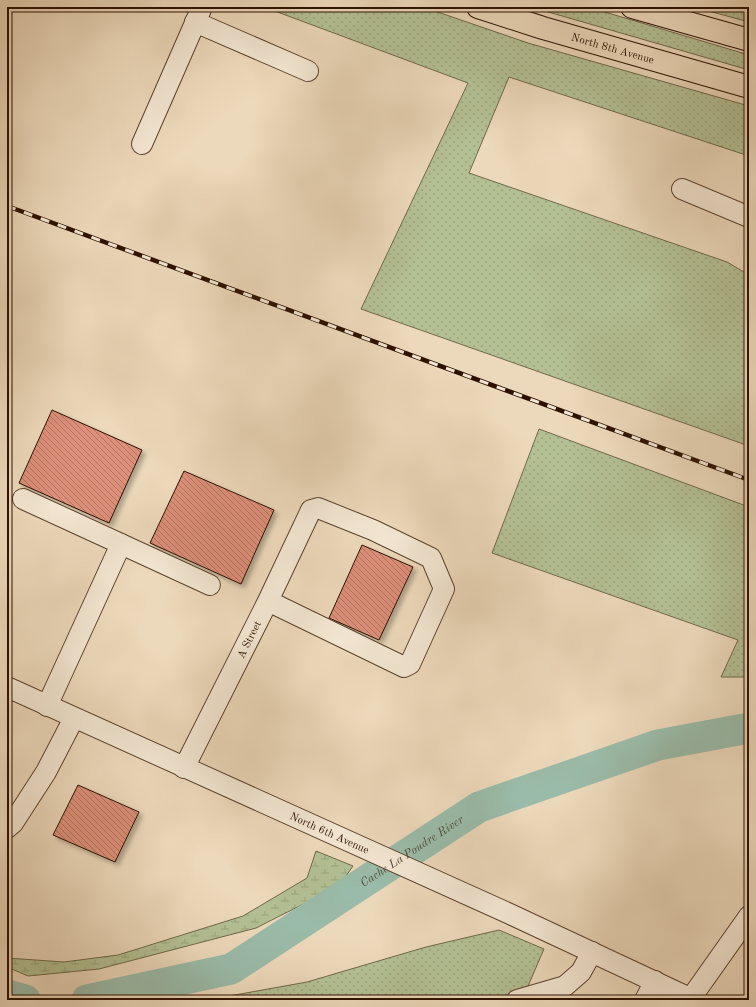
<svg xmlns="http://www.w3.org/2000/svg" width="756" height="1007" viewBox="0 0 756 1007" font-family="'Old Standard TT',serif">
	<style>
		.grass { fill: url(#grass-dots); stroke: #70684a }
		.wetland { fill: url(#wetland-marsh); stroke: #70684a }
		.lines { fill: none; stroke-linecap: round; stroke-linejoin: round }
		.river { stroke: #9abba9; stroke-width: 31 }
		.building { fill: url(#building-back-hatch); stroke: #2c1100; filter: url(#shadow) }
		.minor-casing { stroke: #5c432e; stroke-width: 22 }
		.major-casing { stroke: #2c1100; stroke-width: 24 }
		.minor { stroke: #f3e6d2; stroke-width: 20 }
		.major { stroke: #ecd8ba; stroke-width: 22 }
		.rail-casing { stroke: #2c1100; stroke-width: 4.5 }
		.rail { stroke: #f3e6d2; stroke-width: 3; stroke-dasharray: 9; stroke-linecap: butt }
		.labels { text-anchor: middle; stroke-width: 4; stroke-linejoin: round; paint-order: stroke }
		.street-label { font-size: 11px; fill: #2c1100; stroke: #f3e6d2 }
		.water-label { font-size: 12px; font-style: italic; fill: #524c3b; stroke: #f3e6d2 }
	</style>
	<defs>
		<pattern id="grass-dots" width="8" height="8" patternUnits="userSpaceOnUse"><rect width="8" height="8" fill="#b3c094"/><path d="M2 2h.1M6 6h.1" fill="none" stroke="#9aa47e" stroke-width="1.8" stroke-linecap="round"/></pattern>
		<pattern id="wetland-marsh" width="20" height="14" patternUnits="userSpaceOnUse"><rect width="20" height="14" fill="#b3c094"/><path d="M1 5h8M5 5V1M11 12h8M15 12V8" fill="none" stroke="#9aa47e"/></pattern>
		<pattern id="building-back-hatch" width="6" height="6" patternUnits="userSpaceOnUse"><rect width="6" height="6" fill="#dc8f79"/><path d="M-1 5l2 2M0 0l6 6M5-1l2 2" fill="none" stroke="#b37361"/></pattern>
		<filter id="shadow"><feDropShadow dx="3.5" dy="3.5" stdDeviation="2" flood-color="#0004"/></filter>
	</defs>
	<rect width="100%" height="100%" fill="#ecd8ba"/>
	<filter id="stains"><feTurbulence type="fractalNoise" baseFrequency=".005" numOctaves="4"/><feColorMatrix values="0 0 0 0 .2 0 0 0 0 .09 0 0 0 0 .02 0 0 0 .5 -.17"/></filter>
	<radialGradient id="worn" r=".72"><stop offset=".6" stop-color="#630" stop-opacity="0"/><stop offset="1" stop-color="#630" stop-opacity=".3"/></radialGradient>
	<!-- grass -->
	<path class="grass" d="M264 7H423L528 43 749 106V156L509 77 469 173 727 262 749 275V446L361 309 468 83Z
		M531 7H588L749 55V70Z
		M694 7H733L749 11V22Z
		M539 429 749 507V677H721L738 640 492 553Z
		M499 930 544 949 522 1000H207L307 982 426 947Z"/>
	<!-- wetland -->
	<path class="wetland" d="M316 851 353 866 339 886 256 928 99 969 28 976 7 967V958L64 962 118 955 243 916 307 878Z"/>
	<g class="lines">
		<!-- river -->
		<g class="river">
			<path d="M7 995 25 1000"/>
			<path id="s1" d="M87 1000 231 969 479 807 658 745 749 728"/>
		</g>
	</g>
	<!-- building -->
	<path class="building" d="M52 410 142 450 109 523 19 483Z
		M184 471 274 510 241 584 150 543Z
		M362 545 413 567 379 640 329 618Z
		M78 785 139 812 115 862 53 835Z"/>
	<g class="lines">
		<defs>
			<g id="minor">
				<path d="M195 22 308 71"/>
				<path d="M142 144 202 7"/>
				<path d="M682 189 749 217"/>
				<path d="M23 499 121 544 47 706"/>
				<path d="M121 544 210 585"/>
				<path id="s2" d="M7 687 510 914 694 1000"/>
				<path id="s3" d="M184 768 268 601 311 510 318 508 373 530 431 558 444 589 410 664 404 667 268 601"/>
				<path d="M7 828 13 823 46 772 74 718"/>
				<path d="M691 998 749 916"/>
				<path d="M517 1000 565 986 581 972 592 952"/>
				<path d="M645 1000 655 981"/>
			</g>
			<g id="major">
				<path id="s4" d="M478 7 543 28 749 87"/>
				<path d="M632 7 749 40"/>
			</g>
		</defs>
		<!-- minor casing -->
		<use href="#minor" class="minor-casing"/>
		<!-- major casing -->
		<use href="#major" class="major-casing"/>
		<!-- minor -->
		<use href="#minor" class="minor"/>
		<!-- major -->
		<use href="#major" class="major"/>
		<defs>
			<path id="rail" d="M7 206 749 480"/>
		</defs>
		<!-- rail casing -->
		<use href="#rail" class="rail-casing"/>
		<!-- rail -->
		<use href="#rail" class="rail"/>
	</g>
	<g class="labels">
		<!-- street labels -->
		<g class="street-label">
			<text dy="4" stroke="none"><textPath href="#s4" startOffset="141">North 8th Avenue</textPath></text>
			<text dy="4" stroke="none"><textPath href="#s3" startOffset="144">A Street</textPath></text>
			<text dy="4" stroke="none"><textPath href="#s2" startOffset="354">North 6th Avenue</textPath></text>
		</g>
		<!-- water labels -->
		<g class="water-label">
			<text dy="4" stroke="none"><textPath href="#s1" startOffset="363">Cache La Poudre River</textPath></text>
		</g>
	</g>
	<!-- margin -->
	<rect width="756" height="1007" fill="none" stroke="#ecd8ba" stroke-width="24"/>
	<rect x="8" y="8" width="740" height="991" fill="none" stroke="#2c1100" stroke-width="2"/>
	<rect x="12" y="12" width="732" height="983" fill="none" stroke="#2c1100"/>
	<rect width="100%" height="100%" filter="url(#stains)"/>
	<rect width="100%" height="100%" fill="url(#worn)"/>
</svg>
